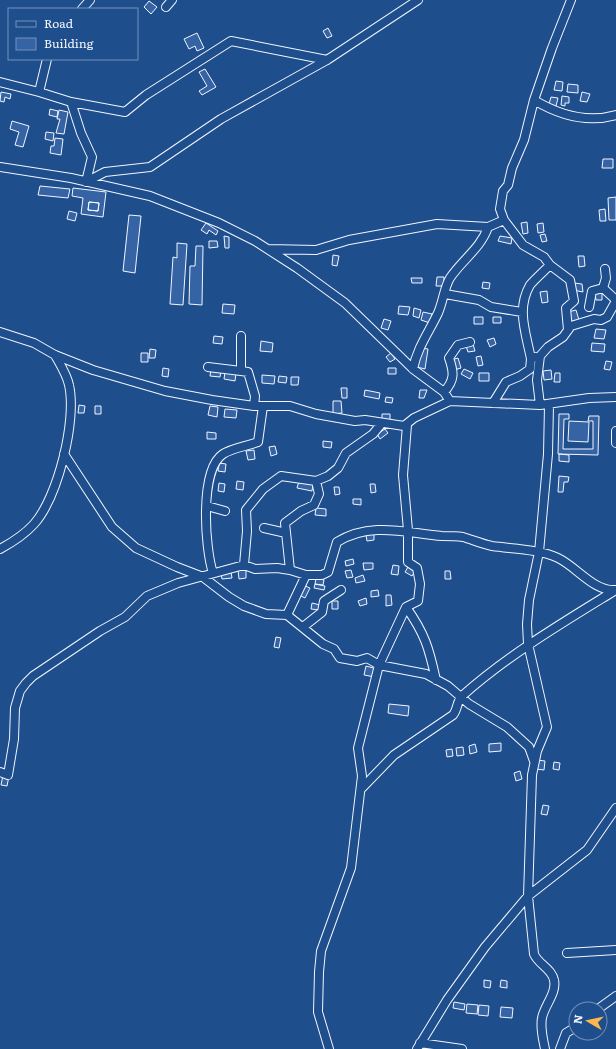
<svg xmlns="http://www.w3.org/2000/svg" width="616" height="1049" viewBox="0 0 616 1049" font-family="Literata,serif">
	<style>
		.building { fill: #3563a3; stroke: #f2f6ff; fill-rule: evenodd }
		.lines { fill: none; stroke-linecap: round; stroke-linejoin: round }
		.street-casing { stroke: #f2f6ff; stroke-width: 10 }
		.street { stroke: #1f4e8c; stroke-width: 8 }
	</style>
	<rect width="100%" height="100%" fill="#1f4e8c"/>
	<!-- building -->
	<path class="building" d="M149 1 157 7 151 14 144 7Z
		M328 28 332 36 327 38 323 31Z
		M197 33 204 48 197 51 195 46 189 49 184 39Z
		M205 69 216 87 202 95 199 91 207 86 199 72Z
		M556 81 563 82 562 91 554 90Z
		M568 84 578 85V93L567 92Z
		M1 92 11 94 10 99 5 97 4 102 0 101Z
		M582 92 590 94 587 102 580 101Z
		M562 96 569 97V103H565V106L561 105Z
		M551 97 558 98 556 106 549 104Z
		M50 109 58 111 57 117 49 115Z
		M59 110 68 112 64 134 56 133 60 119H57Z
		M12 121 29 126 23 147 15 145 19 132 10 129Z
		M46 132 54 133 53 141 45 139Z
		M55 138 63 139 61 155 50 153 51 146H54Z
		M603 159H613V168H602Z
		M40 186 70 189 68 198 38 195Z
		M73 188 106 192 103 217 81 214 83 198 72 196ZM89 202 99 203 98 211 88 210Z
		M616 197V220H609L608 198Z
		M89 202 99 203 98 211 88 210Z
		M605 209 606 221H600L599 210Z
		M69 211 77 213 75 221 67 219Z
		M129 215 141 216 135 273 123 271Z
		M527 222 528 233 523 234 521 223Z
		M206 223 218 231 216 235 209 230 207 234 201 230Z
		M543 223 544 232 538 233 537 224Z
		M545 234 547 241 542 242 540 235Z
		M224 236 229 237V248H225Z
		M500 236 512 238 511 244 498 241Z
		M209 241H217L218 247 209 248Z
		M177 243 187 244 183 305 170 304 173 257 177 258Z
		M196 246H203L202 305 189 304 190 266H195Z
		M333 255 339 256 337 266 332 265Z
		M578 256H584L585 266 579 267Z
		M437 277H444V286H436Z
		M411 278H422V283H412Z
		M483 282 490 283 489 289 482 288Z
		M574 283 582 284 583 292 573 290Z
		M547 291 548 302 542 303 540 292Z
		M602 292V300H596L595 293Z
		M223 304 235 305 234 314 222 313Z
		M399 306 410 307 408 315 398 314Z
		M414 308 421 310 419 318 413 316Z
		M576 310 579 320 570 323 568 312Z
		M423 312 432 314 430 323 421 320Z
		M474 317H483V324H474Z
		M493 317H501V323H493Z
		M384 319 391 321 388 330 381 328Z
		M596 329 606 330 604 339 594 338Z
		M214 336 223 337 222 344 213 343Z
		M494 338 496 344 490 347 487 340Z
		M261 341 273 343 272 352 260 351Z
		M592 343 605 344 604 352 591 351Z
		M473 344 475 351 468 352 466 346Z
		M422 348 428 349 425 369 417 367Z
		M150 349 156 350 155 358H149Z
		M141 353H148V362H141Z
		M391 353 395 359 390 362 386 357Z
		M481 356 483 365 478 366 476 357Z
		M458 358 461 368 454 370 451 360Z
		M606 361 612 362 610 370 604 369Z
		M163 368 169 369 168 377 162 376Z
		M388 368H396V374H388Z
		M211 369 221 371 220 377 210 376Z
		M464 369 473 373 470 379 461 374Z
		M551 370 552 379 544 380 543 371Z
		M225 372 236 373 235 381 224 379Z
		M479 373H489V381H479Z
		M555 373H560V382H554Z
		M262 375 275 376 274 384 262 383Z
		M279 376 287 377 286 383 278 382Z
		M291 377H299L298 385H291Z
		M341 388H347V398H342Z
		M365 390 380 393 379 399 364 396Z
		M420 390H427L424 398H419Z
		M386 397 393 398 392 403 385 402Z
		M333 401H341L342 413 333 414Z
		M79 405 85 406 84 413H78Z
		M95 406H101V414H95Z
		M210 406 218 407 217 417 208 415Z
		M225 409 237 410 236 418 224 417Z
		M382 414H390V420H382Z
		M559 414H569V419H564L563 449H593V421H588L589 416H599L598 455 558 454Z
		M569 421 589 422 588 442 568 441Z
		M385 429 388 433 380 439 377 434Z
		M207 432 216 433V439H207Z
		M323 441 332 442 331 448 323 447Z
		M275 446 277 454 271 456 269 447Z
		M254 450 255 459 248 460 246 451Z
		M559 454 569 455V462L559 461Z
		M219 463 226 464 225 472 218 471Z
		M559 476 569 477 568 482H564L563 492H558Z
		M237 481 244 482 243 490 236 489Z
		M299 481 313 484 312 491 297 488Z
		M219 483 225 484 224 492 218 491Z
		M370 484H375L376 492 371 493Z
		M334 487H339L340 494 335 495Z
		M353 499H361V505L353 504Z
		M316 508 326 509V516L315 515Z
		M374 534V540L367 541 366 535Z
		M353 559 354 564 346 566 345 561Z
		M363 563H373V569L364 570Z
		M393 565 399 566 398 575 391 574Z
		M408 567 415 571 412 576 405 572Z
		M246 569V578L239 579 238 570Z
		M351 570 353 577 347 578 345 571Z
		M445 571H450L451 579H445Z
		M231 572 232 578 222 579 221 573Z
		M363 575 365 581 356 583 355 578Z
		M316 578 324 580 323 585 315 584Z
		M315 584 325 586 324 590 314 588Z
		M303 585 310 588 305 598 299 595Z
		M378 590 379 596 371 597V591Z
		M386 595H391L392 605 386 606Z
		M366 598 367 604 360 606 358 601Z
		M332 601H338V609H332Z
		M312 603 320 605 319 610 311 609Z
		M276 637 281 638 279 648 274 647Z
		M366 666 377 669 375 677 364 675Z
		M389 704 409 706 408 716 388 713Z
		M501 743V751L489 752V744Z
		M475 744 477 752 470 754 469 746Z
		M463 747 464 755 457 756 456 748Z
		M452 749 453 756 447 757 446 750Z
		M537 760 545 761 544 770 536 769Z
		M554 762 560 763 559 770 553 769Z
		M520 771 522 779 516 781 514 773Z
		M3 775 9 776 7 786 1 785Z
		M543 805 549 806 547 815 541 814Z
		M484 980 491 981 490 988 484 987Z
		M501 980 507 981V988L500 987Z
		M454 1002 465 1004 464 1010 453 1008Z
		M467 1004 478 1005 477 1014 466 1013Z
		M479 1005 489 1006 488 1016 478 1015Z
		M501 1007 513 1008 512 1018 500 1017Z"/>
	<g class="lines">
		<defs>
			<path id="street" d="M166 7 172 0
				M82 9 90 0
				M47 59 39 92 71 102 81 133 92 157 86 182 105 172 150 167 221 119 327 60 418 0
				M0 82 39 92
				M534 100C559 115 588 123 616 115
				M71 102 125 112 146 95 231 41 327 60
				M0 167 71 178 150 196 219 223 255 241 297 268 345 303 413 369 444 392 450 401 540 405 589 398 616 397
				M504 220 523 245 544 257 550 265 570 280 574 301 566 308 568 330
				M268 249 316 250 349 240 437 224 488 227
				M603 288 616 300
				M445 294 479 300 491 307 522 312
				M589 307 592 291 603 288 606 278 605 269
				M0 332 34 343 55 355 93 370 165 391 212 400 254 406H290L316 414 355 421 365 420 404 426 414 418 450 401
				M241 336V371L248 372 255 396 254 406
				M531 359C526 333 516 309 530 285 533 281 545 270 550 265
				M208 367 241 371
				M413 369C417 348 429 332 438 313 443 302 444 288 450 278 462 260 481 248 488 227L504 220 500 209 503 191 508 185 512 168 524 140 534 100 552 48 571 0
				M444 392C455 380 454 372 449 358L458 345 470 342
				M493 403 506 382 520 376 530 369 531 359 535 357
				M540 405 537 380 540 356 548 347 563 337 571 326 594 319 601 320 607 317 616 301
				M616 431V443
				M64 454 112 527 136 548 177 567 203 577 229 597 244 606 266 614 287 615 323 644 334 649 340 658 357 661 367 658 379 665 426 674 448 686 469 704 507 727 529 747 534 761
				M207 506 225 511
				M264 528 286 533
				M0 549C13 542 24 535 34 524 58 497 77 420 69 385 67 375 60 364 55 355
				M244 565 247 531 246 510 263 489 281 476 316 481 328 476 338 468 346 453 373 434 382 423
				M290 570 285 523 301 511 314 505 319 494 316 481
				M213 573C205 549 199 470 223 454 232 448 247 446 258 442L263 406
				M406 607C425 634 429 648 436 680
				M287 615 306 575
				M303 627 322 612 324 601 341 590
				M0 772 8 775 14 739 15 708 20 691 26 683 33 676 100 631 125 617 147 596 178 583 244 565 255 569 277 568 290 570 306 575H322L328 572 337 542C371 521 406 533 442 536 449 536 456 536 463 537 473 540 482 544 492 546 514 549 539 549 558 558 577 567 594 592 616 590
				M362 788 394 755 453 715C458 709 457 700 462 696 508 655 562 623 614 591
				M567 953 616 950
				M598 1009 616 996
				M420 1043 462 1049
				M329 1049 318 1012 319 972 321 951 351 868 362 776 358 748 379 665 406 607 418 601 420 584 417 568 408 562V530L403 475 407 425
				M417 1049 447 1000 485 947 528 896 587 850 616 808
				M545 1049C543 1039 540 1028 542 1018 544 1006 557 993 554 980 552 969 538 964 534 954L528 896 532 775 537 751 547 727 528 644 527 624 529 600 539 552 548 454 549 405
				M560 1049 566 1033 576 1027"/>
		</defs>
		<!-- street casing -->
		<use href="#street" class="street-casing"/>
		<!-- street -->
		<use href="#street" class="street"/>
	</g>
	<!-- legend -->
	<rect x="8" y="8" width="130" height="52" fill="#1f4e8c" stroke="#7391ba"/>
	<rect x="16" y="21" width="20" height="6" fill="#1f4e8c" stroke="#7391ba"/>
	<text x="44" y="28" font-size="12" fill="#f2f6ff">Road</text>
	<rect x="16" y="38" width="20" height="12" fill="#3563a3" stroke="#7391ba"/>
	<text x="44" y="48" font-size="12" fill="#f2f6ff">Building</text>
	<!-- north arrow -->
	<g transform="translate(588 1021) rotate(279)"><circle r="19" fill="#1f4e8c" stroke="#7391ba"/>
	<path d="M0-3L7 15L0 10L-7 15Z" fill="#ffb74d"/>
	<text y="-6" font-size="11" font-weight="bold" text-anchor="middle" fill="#f2f6ff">N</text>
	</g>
</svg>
